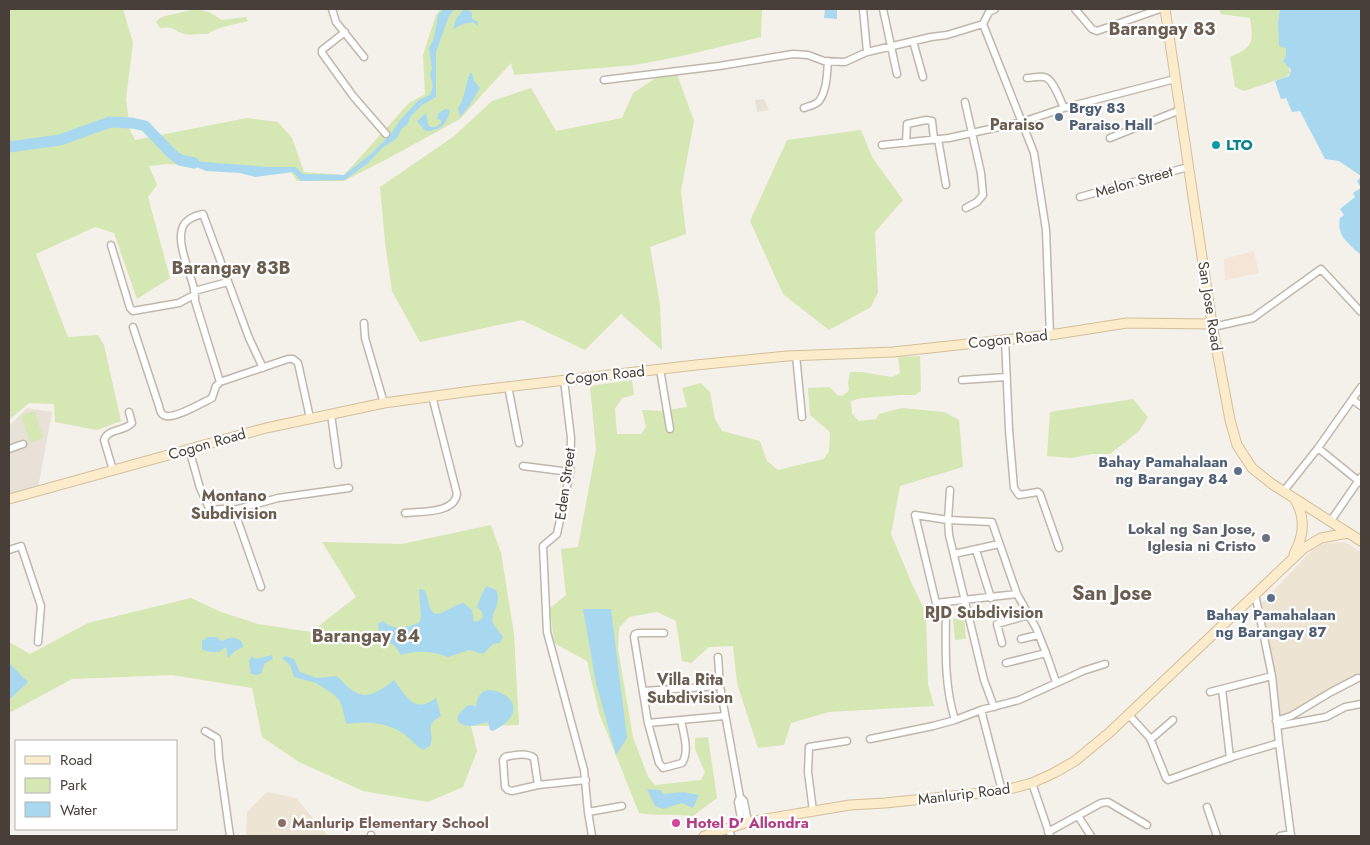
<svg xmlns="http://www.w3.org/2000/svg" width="1370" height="845" viewBox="0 0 1370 845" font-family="Jost,sans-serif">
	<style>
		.residential { fill: #e8e1d8 }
		.commercial { fill: #f5e5d6 }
		.education { fill: #ede4d4 }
		.green { fill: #d5e7b3 }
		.water { fill: #a8d8ef }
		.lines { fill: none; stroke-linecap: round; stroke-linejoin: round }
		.river { stroke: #a8d8ef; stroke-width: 11 }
		.street-casing { stroke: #c0b7ac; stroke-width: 9 }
		.secondary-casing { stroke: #d3bf9a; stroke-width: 11 }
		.street { stroke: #fff; stroke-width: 6 }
		.secondary { stroke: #fdeccb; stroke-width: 9 }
		.service-dot { fill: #5c6f8a; stroke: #fff; stroke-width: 2 }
		.culture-dot { fill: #0f9aa8; stroke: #fff; stroke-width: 2 }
		.worship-dot { fill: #6b7280; stroke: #fff; stroke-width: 2 }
		.education-dot { fill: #8d6e63; stroke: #fff; stroke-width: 2 }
		.hotel-dot { fill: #d1479c; stroke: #fff; stroke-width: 2 }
		.labels { text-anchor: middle; stroke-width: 4.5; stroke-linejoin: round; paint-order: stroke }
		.service-label { font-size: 15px; font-weight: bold; fill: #4e5e75; stroke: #fff; text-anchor: start }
		.culture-label { font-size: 15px; font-weight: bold; fill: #0d838f; stroke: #fff; text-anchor: start }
		.street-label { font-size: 15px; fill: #484038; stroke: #fff }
		.worship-label { font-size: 15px; font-weight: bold; fill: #5b616d; stroke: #fff; text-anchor: end }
		.education-label { font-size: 15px; font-weight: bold; fill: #785e54; stroke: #fff; text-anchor: start }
		.hotel-label { font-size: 15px; font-weight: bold; fill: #b23c85; stroke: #fff; text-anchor: start }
		.neighbourhood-label { font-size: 16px; font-weight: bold; fill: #6b5d4f; stroke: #fff }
		.quarter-label { font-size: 18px; font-weight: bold; fill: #6b5d4f; stroke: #fff }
		.district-label { font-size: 20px; font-weight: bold; fill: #6b5d4f; stroke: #fff }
	</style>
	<rect width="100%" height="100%" fill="#f4f0ea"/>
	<!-- residential -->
	<path class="residential" d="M764 99 769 110 757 112 755 100Z
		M27 408 52 412 38 488 9 498V426Z"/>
	<!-- commercial -->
	<path class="commercial" d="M1254 251 1259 273 1225 280 1224 259Z"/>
	<!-- education -->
	<path class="education" d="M1345 542 1361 552V673L1281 717 1261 604 1315 547 1326 543Z
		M267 792 296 798 328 836H246L247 812Z"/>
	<!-- green -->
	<path class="green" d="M9 9H123L133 43 126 99 130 130 135 140 247 118 278 122 292 138 304 172 344 175 409 103 425 94 423 55 436 15 441 9H762L761 37 682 56 635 65 514 75 511 63 460 119 387 159 344 181H297L291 172 168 164 149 166 157 185 148 197 170 278 137 299 114 233 95 227 36 254 68 337 98 335 104 345 121 421 97 430 55 422 54 404 29 403 9 420Z
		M196 9 209 12 222 20 246 17 248 21C238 24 216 27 208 34 200 33 192 36 184 34 172 30 175 26 160 28L156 22 160 18 165 16Z
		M1219 9H1280L1278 22 1286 48V57L1290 73 1286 77 1244 91 1235 87 1230 57C1253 48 1254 42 1250 18L1221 14Z
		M674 66 694 121 681 191 686 234 650 247 660 304 662 350 621 314 585 350 522 320 420 342 392 291 385 242 380 187 453 137 492 101 531 88 556 131 622 118 633 93Z
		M861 130 872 157 903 200 875 232 878 292 871 307 829 330 783 294 750 221 787 140Z
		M920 356 921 391 915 395H900L862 398 851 401 852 414 859 421 876 419 879 414 902 408 944 412 959 420 963 467 900 486 891 534 912 584 926 613 928 684 934 706 829 712 791 723 784 745 758 748 737 683 733 646 709 647 691 663 682 661 676 621 657 612 629 617 619 628 618 649 633 737 648 777 655 785 701 780 705 772 695 749V738L708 737 717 798 693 816C675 814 657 816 639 813L599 713 587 661 554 643 550 608 566 595 561 549 578 547 596 449 590 386 632 380 634 395 622 398 615 409 617 434H641L646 427 642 410 661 411 687 407 682 388 701 383 710 392 715 419 722 431 760 441 767 461 778 470 824 459 829 451 830 432 810 415 808 388 830 387 837 395 843 396 849 390 848 383 850 372H862L892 377 900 373 898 357Z
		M1133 399 1148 417 1139 431 1110 454H1092L1072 458 1047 456 1050 412Z
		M35 411 43 438 30 443 21 415Z
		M491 525 501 553 514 634 519 725 471 726 477 751 463 787 428 802 363 791 299 762 262 737 252 688 172 675 72 679 9 713V642L30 654 88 623 191 598 221 612 258 624 311 632 356 597 322 542 402 544Z
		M964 618 966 639 955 640 953 619Z"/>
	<!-- water -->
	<path class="water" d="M443 9H455L449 16 436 52V97L422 105 411 116 407 125 402 128 397 138 381 149 368 163 345 180 301 181 293 172 255 177 240 173 206 171 180 160 267 167H295L303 174 344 175 372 153 391 134 400 120 419 100 430 95 433 86 430 74 432 69 429 48 434 38 438 15Z
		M464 9 472 12V19L478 22V26L473 22C465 24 460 24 453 30L456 19Z
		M825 9H837V19L824 18Z
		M1280 9H1361V176L1339 161 1325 159 1300 111 1292 112 1286 98 1281 99 1275 81 1289 76 1291 70 1283 61 1286 56V48L1279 46 1278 22Z
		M470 73H472L474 81 480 88 470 105 460 117 458 108C464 102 466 82 470 73Z
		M445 109 450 110C447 125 440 131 425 131L417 121 426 113 428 124 430 127H436L441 123V120L437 119 438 114Z
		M1361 177V255C1349 244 1336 236 1340 218L1344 215 1340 209 1355 197 1353 193 1361 188 1357 181Z
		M487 586 496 590C503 605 489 613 493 623 495 627 500 632 503 637L500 643 493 644 483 654 469 650 448 657C432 651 417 650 401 655L395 646 380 638 378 624 383 621C394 631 406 628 419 623L421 618 419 589 424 590C430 598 426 607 435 614 446 614 453 604 464 603L472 610 474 622 480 620 483 617 482 612 477 607C480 600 482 591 487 586Z
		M583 609H611L627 738 616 755 596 683Z
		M208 637H216L222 641C230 637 235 636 242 642L243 647 235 651 228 658 226 647 219 652H211L202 650V641Z
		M272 655 273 659 265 663 261 674 256 675 251 674 249 663 251 656 256 659Z
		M286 656 294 659 300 672 317 678 337 676C360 701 368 700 394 680 407 698 415 714 436 698L441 716C422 727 436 731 430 746L423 750C415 745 409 737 401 732 384 722 365 721 346 724L342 706 339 700 333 694 316 683 294 677 290 665 282 658Z
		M9 663 28 682 9 700Z
		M488 690C500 690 519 700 512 715 509 722 499 728 493 731L490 730 488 722C481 723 471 728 464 725 450 721 462 709 469 705L476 706C478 697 479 692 488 690Z
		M647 789 660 790 664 794 683 792 699 795 693 808 682 803 663 809 655 806Z"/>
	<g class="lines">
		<!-- river -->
		<path class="river" d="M9 147 60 140 110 122 132 123 145 126 171 153 180 160 194 163"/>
		<defs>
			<path id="street" d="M332 9 336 22 364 57
				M863 9 867 52
				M883 9 897 74
				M1075 9 1092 29 1097 31 1160 9
				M983 24 989 12 995 9
				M345 32 322 50V53L353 96 386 134
				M913 41 923 77
				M1027 78C1032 78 1038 76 1044 77 1053 78 1060 100 1064 108
				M604 80 719 66 793 54 808 55 824 61 845 62 867 52 931 37 947 35 983 24 1034 153 1046 230 1050 335
				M965 102 981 173 983 195 977 202 966 208
				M804 108C809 106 816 105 819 101 827 91 827 73 828 61
				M1110 138 1180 110
				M938 139 946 185
				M906 143 907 124 926 120 932 121 934 139
				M882 145 949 138 1022 122 1064 108 1175 79
				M1080 197 1188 167
				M111 245 130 308 133 311 179 303 194 295
				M194 291 228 282
				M364 323 365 338 384 403
				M133 327 159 406C160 411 161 415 166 416 176 418 202 403 212 398L216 386 220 382 288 359H293L298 363 310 418
				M1213 327 1253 318 1321 269 1361 312
				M1005 339 1009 430 1014 488 1019 495 1038 492 1040 494 1059 548
				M796 355 802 417
				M660 369 670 429
				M564 380 571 438 570 472 557 534 543 546 547 632 584 770 588 812 592 836
				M962 380 1006 377
				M220 382 195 301C195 297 195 293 194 289 191 273 173 238 185 223 190 217 196 216 203 214L249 338 263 368
				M508 386 519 443
				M1353 400 1361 406
				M331 414 338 465
				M1318 448 1361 483
				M9 449 23 444
				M189 449 200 488 210 510 223 509 234 510 261 587
				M523 466 570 472
				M113 470 104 440C108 428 124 432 132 423L129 412
				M950 490 948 520 949 535 984 680 994 707
				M1283 492 1318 448 1361 387
				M234 510 278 498 349 488
				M405 513C421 511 454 514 457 494L432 396
				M1330 522 1361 477
				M9 550 21 546 41 606 38 642
				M976 550 991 598
				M954 554 999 544
				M1017 594 936 603 915 515 948 520 992 522 1017 594 1036 628 1046 653 1056 682
				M1255 594 1272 676 1279 743 1291 836
				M946 602C946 641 943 682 955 720
				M664 633H639L635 634 634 637 648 723 659 763 663 768 682 763C690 751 683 733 681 720
				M1021 639 1038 635
				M1002 643 997 624 1029 615
				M718 657 720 686 740 797 738 802 742 824
				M1006 663 1046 653
				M1222 689 1230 758
				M643 691 720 686
				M1210 692 1272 676
				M981 710 1002 791
				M1128 714 1150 738 1166 778 1168 780 1235 756 1279 743
				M1276 721 1291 716 1331 692 1358 678
				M648 723 724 716
				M1277 726 1326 717 1345 707 1361 704
				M205 731 217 738 218 742 219 758 230 836
				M870 739 933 726 955 720 981 710 1019 700 1083 671 1105 664
				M1151 739 1173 720
				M1032 783 1050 836
				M538 785 534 758C527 752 513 755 505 757L503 760 505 787 508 790 512 791 538 785 586 780
				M740 797 744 801 748 822
				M1207 807 1217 836
				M813 811 808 772 809 747 847 741
				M588 812 622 806
				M1078 816 1091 836
				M729 829 731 836
				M1048 832 1101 803 1108 802 1147 825
				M371 835V836
				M1280 836 1291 834"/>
			<path id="secondary" d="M1165 9 1212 324 1230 420 1237 445 1252 468 1272 484 1361 541
				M9 499 266 428 384 403 472 391 696 365 787 356 893 352 1050 335 1127 323 1212 324
				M1294 554C1304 536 1306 518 1295 500
				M704 836 748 822 850 805 885 803 1002 791 1032 783 1054 773 1075 761 1110 732 1304 548 1321 538 1348 533"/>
		</defs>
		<!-- street casing -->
		<use href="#street" class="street-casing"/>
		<!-- secondary casing -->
		<use href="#secondary" class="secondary-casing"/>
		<!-- street -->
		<use href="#street" class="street"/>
		<!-- secondary -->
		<use href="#secondary" class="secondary"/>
	</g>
	<!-- markers -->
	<g class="service-dot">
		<circle cx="1059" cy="117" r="5"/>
		<circle cx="1238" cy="471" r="5"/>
		<circle cx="1271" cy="598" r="5"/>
	</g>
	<circle class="culture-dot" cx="1216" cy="145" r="5"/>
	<circle class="worship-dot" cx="1266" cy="538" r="5"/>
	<circle class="education-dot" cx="282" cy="823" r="5"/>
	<circle class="hotel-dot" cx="676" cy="823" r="5"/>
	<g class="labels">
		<!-- service labels -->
		<g class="service-label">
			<text x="1069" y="113">Brgy 83<tspan x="1069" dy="17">Paraiso Hall</tspan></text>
			<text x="1228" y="467" text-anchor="end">Bahay Pamahalaan<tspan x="1228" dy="17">ng Barangay 84</tspan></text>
			<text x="1271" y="620" text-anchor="middle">Bahay Pamahalaan<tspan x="1271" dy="17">ng Barangay 87</tspan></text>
		</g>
		<!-- culture labels -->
		<g class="culture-label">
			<text x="1226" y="150">LTO</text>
		</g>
		<!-- street labels -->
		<g class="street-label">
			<text transform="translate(1134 182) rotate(-16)" y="5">Melon Street</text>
			<text transform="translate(1210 306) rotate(81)" y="5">San Jose Road</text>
			<text transform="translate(1008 339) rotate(-6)" y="5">Cogon Road</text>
			<text transform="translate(605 375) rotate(-6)" y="5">Cogon Road</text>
			<text transform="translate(207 444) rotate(-16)" y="5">Cogon Road</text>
			<text transform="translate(565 484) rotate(-82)" y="5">Eden Street</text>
			<text transform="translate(964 794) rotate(-7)" y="5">Manlurip Road</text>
		</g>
		<!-- worship labels -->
		<g class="worship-label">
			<text x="1256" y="534">Lokal ng San Jose,<tspan x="1256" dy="17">Iglesia ni Cristo</tspan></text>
		</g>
		<!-- education labels -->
		<g class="education-label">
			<text x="292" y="828">Manlurip Elementary School</text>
		</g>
		<!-- hotel labels -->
		<g class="hotel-label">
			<text x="686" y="828">Hotel D' Allondra</text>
		</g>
		<!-- neighbourhood labels -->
		<g class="neighbourhood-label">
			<text x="1017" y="130">Paraiso</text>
			<text x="234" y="501">Montano<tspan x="234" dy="18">Subdivision</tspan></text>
			<text x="984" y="618">RJD Subdivision</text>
			<text x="690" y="685">Villa Rita<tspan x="690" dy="18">Subdivision</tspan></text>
		</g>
		<!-- quarter labels -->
		<g class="quarter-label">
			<text x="1162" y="35">Barangay 83</text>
			<text x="231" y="274">Barangay 83B</text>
			<text x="366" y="642">Barangay 84</text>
		</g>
		<!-- district labels -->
		<g class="district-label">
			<text x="1112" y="600">San Jose</text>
		</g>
	</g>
	<!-- border -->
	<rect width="1370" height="845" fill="none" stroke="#484038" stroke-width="20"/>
	<!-- legend -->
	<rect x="15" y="740" width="162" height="90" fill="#ffffff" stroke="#b6b3af"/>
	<rect x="25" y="756" width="25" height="8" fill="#fdeccb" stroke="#b6b3af"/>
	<text x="60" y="765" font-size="15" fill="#484038">Road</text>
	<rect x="25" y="778" width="25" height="15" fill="#d5e7b3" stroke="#b6b3af"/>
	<text x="60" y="790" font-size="15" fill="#484038">Park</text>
	<rect x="25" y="802" width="25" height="15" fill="#a8d8ef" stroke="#b6b3af"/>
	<text x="60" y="815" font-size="15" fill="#484038">Water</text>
</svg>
